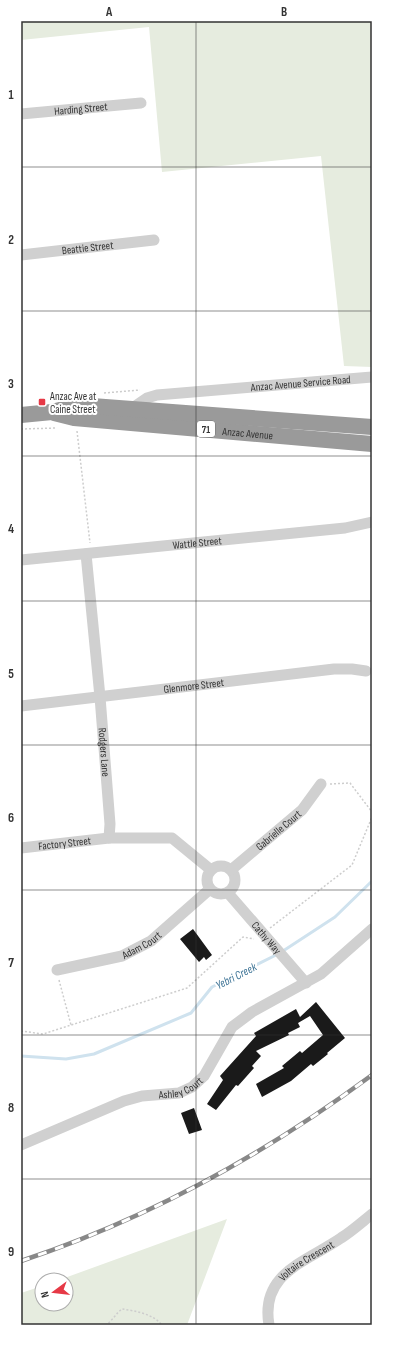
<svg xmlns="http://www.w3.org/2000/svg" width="393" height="1346" viewBox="0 0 393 1346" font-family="'Sofia Sans Condensed',sans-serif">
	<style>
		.green { fill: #e6ecdf }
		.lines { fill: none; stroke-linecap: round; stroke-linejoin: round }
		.stream { stroke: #cfe2ee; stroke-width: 3 }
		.building { fill: #1a1a1a }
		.path { stroke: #cdcdcd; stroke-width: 1.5; stroke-dasharray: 2 2; stroke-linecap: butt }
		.minor { stroke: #d0d0d0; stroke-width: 11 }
		.highway { stroke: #9a9a9a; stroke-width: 16 }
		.rail-casing { stroke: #888; stroke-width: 4.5 }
		.rail { stroke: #fff; stroke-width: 3; stroke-dasharray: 9; stroke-linecap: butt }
		.grid { fill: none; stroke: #333; stroke-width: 1; stroke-opacity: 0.55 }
		.poi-dot { fill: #e63946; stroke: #fff; stroke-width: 1.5 }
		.labels { text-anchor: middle; stroke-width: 4; stroke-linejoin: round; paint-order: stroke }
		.shield { fill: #fff; stroke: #707070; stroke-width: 1 }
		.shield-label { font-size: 10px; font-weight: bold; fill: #333 }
		.street-label { font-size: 11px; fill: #333; stroke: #fff }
		.poi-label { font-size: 11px; fill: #333; stroke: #fff; text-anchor: start }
		.water-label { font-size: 12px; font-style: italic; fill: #3f7597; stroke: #fff }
		.neatline { fill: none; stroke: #333; stroke-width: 1.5 }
		.grid-label { font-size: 13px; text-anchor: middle; font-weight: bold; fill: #333 }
	</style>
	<rect width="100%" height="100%" fill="#fff"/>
	<!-- green -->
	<path class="green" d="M21 21H372V367L344 366 321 156 162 172 149 27 21 40Z
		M227 1219 187 1325H21V1293L42 1286V1304H66V1280H59Z"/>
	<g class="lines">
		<!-- stream -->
		<path class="stream" d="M283 951 335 917 372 881
			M21 1056 66 1059 94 1054 191 1013 212 987 278 954"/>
	</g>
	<!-- building -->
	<path class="building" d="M193 929 212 955 206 960 204 957 199 962 180 939Z
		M316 1002 345 1038 327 1053 328 1054 313 1066 311 1064 291 1081 262 1097 256 1084 284 1068 282 1066 300 1051 302 1053 323 1035 310 1016 298 1023 300 1027 288 1033 289 1035 256 1051 261 1056 252 1066 254 1068 238 1086 236 1085 216 1110 207 1104 223 1080 220 1076 256 1036 254 1033 296 1009 300 1017Z
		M194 1108 202 1130 189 1134 181 1113Z"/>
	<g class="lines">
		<!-- path -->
		<path class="path" d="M104 393 140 390
			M21 429 57 428
			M77 431 90 543
			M330 784 350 783 372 812
			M270 928 352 865 372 817
			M59 980 71 1025
			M21 1031 43 1034 187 988 243 937 254 939
			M105 1325C111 1323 116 1313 122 1309 136 1311 153 1314 162 1325"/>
		<!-- minor -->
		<g class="minor">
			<path id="s1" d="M21 114 141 103"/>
			<path id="s2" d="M21 255 154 240"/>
			<path id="s3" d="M131 409 147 398 157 395 372 377"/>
			<path id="s4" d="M86 554 100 697 110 824 109 838"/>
			<path id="s5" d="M21 560 345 528 372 522"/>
			<path id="s6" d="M21 706 334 669H352L366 671"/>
			<path id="s7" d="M21 848 109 838H172L211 870"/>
			<circle cx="221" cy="880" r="14"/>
			<path id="s8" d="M231 870 302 810 321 784"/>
			<path id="s9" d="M228 893 306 983"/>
			<path id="s10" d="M57 970 122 956 151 941 210 889"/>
			<path id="s11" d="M21 1145 124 1101 142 1096 179 1093 192 1087 204 1076 232 1027 252 1012 321 974 372 929"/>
			<path id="s12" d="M269 1325C260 1273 306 1262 341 1238 352 1231 362 1222 372 1214"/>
		</g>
		<!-- highway -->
		<g class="highway">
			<path id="s13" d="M54 413 74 418 372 444"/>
			<path d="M21 415 52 412 75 406H92L372 427"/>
		</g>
		<defs>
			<path id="rail" d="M21 1261C148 1219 265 1154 372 1075"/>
		</defs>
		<!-- rail casing -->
		<use href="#rail" class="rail-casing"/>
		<!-- rail -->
		<use href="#rail" class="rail"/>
	</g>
	<!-- grid -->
	<path class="grid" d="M196 21V1325M21 167H372M21 311H372M21 456H372M21 601H372M21 745H372M21 890H372M21 1035H372M21 1179H372"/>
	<!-- markers -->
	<rect class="poi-dot" x="38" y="398" width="8" height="8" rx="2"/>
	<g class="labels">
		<!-- shield labels -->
		<rect class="shield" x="197" y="421" width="18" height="16" rx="3"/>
		<g class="shield-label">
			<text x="206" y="433">71</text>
		</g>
		<!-- street labels -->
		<g class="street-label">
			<text dy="4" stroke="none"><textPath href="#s1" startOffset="60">Harding Street</textPath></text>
			<text dy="4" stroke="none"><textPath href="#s2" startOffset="67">Beattie Street</textPath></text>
			<text dy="4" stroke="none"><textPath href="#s3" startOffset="174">Anzac Avenue Service Road</textPath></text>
			<text dy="4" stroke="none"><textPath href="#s13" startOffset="195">Anzac Avenue</textPath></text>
			<text dy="4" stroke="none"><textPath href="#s5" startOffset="177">Wattle Street</textPath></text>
			<text dy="4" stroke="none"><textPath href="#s6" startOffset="174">Glenmore Street</textPath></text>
			<text dy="4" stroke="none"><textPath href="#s4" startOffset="199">Rodgers Lane</textPath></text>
			<text dy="4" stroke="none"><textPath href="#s8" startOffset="62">Gabrielle Court</textPath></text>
			<text dy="4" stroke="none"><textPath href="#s7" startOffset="44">Factory Street</textPath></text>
			<text dy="4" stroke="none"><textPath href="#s9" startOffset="59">Cathy Way</textPath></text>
			<text dy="4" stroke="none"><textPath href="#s10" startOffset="89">Adam Court</textPath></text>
			<text dy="4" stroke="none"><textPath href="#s11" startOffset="171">Ashley Court</textPath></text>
			<text dy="4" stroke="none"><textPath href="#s12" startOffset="81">Voltaire Crescent</textPath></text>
		</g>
		<!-- poi labels -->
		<g class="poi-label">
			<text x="50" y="400">Anzac Ave at<tspan x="50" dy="13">Caine Street</tspan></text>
		</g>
		<!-- water labels -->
		<g class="water-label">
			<text transform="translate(236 976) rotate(-27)" y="4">Yebri Creek</text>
		</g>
	</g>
	<!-- border -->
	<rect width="393" height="1346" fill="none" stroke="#ffffff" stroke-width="44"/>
	<!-- north arrow -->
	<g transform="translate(54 1292) rotate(255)"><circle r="19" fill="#ffffff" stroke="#adadad"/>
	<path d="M0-3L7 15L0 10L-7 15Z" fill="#e63946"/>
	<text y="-6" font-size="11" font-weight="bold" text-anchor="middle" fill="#333333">N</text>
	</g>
	<rect x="22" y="22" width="349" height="1302" class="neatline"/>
	<g class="grid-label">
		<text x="109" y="16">A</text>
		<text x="284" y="16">B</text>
		<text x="11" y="99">1</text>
		<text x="11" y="244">2</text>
		<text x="11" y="388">3</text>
		<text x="11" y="533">4</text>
		<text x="11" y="678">5</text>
		<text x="11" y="822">6</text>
		<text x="11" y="967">7</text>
		<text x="11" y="1112">8</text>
		<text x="11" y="1256">9</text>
	</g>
</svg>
